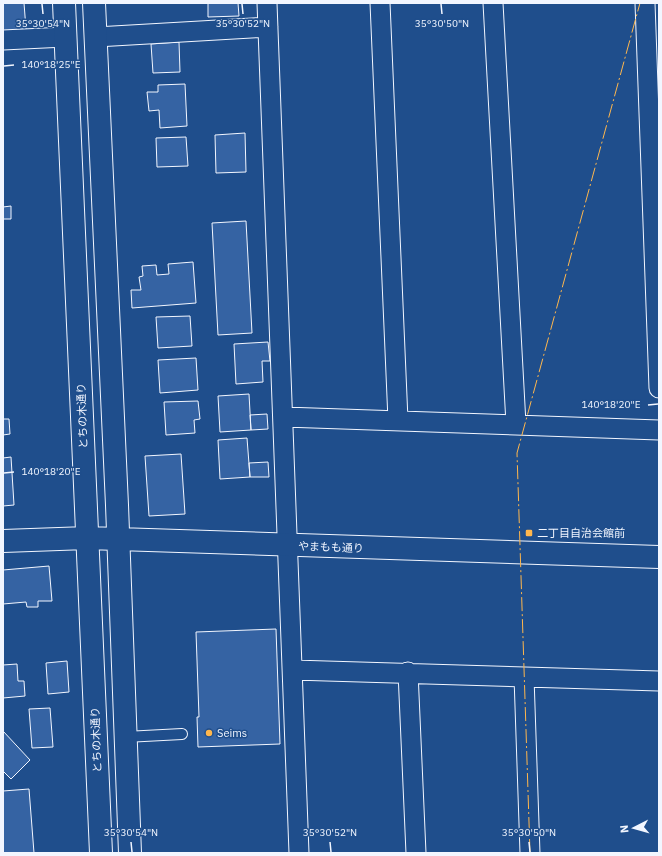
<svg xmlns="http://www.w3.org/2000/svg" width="662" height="856" viewBox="0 0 662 856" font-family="'IBM Plex Sans','Noto Sans JP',sans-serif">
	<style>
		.building { fill: #3563a3; stroke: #f2f6ff }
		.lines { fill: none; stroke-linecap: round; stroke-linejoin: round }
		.service-casing { stroke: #f2f6ff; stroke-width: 12 }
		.minor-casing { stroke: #f2f6ff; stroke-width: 21 }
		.tertiary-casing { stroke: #f2f6ff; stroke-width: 24 }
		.service { stroke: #1f4e8c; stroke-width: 10 }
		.minor { stroke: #1f4e8c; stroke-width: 19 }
		.tertiary { stroke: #1f4e8c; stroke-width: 22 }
		.power { stroke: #ffb74d; stroke-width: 1; stroke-dasharray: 14 3 2 3; stroke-linecap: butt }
		.ticks { fill: none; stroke: #f2f6ff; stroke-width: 1.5 }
		.poi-dot { fill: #ffb74d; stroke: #1f4e8c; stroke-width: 1.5 }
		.labels { text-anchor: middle; stroke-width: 3; stroke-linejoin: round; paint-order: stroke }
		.street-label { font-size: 11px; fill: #f2f6ff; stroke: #1f4e8c }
		.poi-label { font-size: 11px; fill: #f2f6ff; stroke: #1f4e8c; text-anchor: start }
		.ticks-label { font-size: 10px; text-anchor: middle; fill: #f2f6ff; stroke: #1f4e8c; stroke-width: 3; stroke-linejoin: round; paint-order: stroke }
	</style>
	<rect width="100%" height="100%" fill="#1f4e8c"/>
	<!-- building -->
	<path class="building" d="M3 3H24L26 29 3 31Z
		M208 3H238L239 16 208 17Z
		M179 42 180 72 153 73 151 44Z
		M185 84 187 126 160 128 159 110 149 111 147 92H158V85Z
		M245 133 246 172 216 173 215 135Z
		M186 137 188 166 157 167 156 138Z
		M3 203V207L11 206V219H3V224Z
		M246 221 252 333 218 335 212 223Z
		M193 262 196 303 132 308 131 290H141L139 277 143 276 142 266 156 265 157 275 169 274 168 264Z
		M190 316 192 346 158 348 156 317Z
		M268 342 270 361H262L263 382 236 384 234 344Z
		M196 358 198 390 160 393 158 360Z
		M249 394 251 430 220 432 218 396Z
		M198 401 200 419 194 420 195 433 166 435 164 402Z
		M267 414 268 429 251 430 250 415Z
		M3 419H9L10 434 3 435Z
		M247 438 250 477 220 479 218 440Z
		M181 454 185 514 149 516 145 456Z
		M11 457 14 505 3 506V458Z
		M268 462 269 477H250L249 463Z
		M49 566 52 601H38V607H27L26 602 3 604V570Z
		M276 629 280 744 198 747 197 717H199L196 632Z
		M67 661 69 692 48 694 46 663Z
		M17 664 18 681H24L25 696 3 698V665Z
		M50 708 53 747 32 748 29 709Z
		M3 731 30 760 11 779 3 771Z
		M29 789 34 853H3V791Z"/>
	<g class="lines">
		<defs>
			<path id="service" d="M125 737 182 734"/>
			<path id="minor" d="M267 3 299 853
				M380 3 398 420
				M493 3 516 424
				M645 3 659 388
				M96 37 268 27
				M3 40 65 37
				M284 417 659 430
				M293 670 659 681
				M408 672 416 853
				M524 677 530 853"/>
			<path id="tertiary" d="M64 3 101 853
				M94 3 117 505 130 853
				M3 541 87 538 659 557"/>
		</defs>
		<!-- service casing -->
		<use href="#service" class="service-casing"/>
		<!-- minor casing -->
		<use href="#minor" class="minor-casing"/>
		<!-- tertiary casing -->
		<use href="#tertiary" class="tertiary-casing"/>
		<!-- service -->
		<use href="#service" class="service"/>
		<!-- minor -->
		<use href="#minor" class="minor"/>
		<!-- tertiary -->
		<use href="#tertiary" class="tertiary"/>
		<!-- power -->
		<path class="power" d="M530 853 517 453 640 3"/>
	</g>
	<!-- ticks -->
	<path class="ticks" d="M42 4 43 14M242 4 243 14M441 4 442 14M4 66 14 65M648 405 658 404M4 473 14 472M131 842 132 852M330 842 331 852M529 842 530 852"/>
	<!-- markers -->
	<g class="poi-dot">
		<rect x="525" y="529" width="8" height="8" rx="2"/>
		<circle cx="209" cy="733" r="4"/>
	</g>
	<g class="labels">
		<!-- street labels -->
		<g class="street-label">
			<text transform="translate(82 416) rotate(-92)" y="4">とちの木通り</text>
			<text transform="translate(331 547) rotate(2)" y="4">やまもも通り</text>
			<text transform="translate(96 740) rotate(-92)" y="4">とちの木通り</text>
		</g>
		<!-- poi labels -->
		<g class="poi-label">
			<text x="537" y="537">二丁目自治会館前</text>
			<text x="217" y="737">Seims</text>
		</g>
	</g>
	<g class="ticks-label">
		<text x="43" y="27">35°30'54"N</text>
		<text x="243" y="27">35°30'52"N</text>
		<text x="442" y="27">35°30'50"N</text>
		<text x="51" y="68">140°18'25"E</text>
		<text x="611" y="408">140°18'20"E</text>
		<text x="51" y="475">140°18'20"E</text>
		<text x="131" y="836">35°30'54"N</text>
		<text x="330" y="836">35°30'52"N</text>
		<text x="529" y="836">35°30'50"N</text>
	</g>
	<!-- border -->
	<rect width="662" height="856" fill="none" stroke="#f2f6ff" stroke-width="8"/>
	<!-- north arrow -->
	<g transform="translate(634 828) rotate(264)" stroke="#1f4e8c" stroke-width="3" paint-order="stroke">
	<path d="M0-3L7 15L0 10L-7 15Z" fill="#f2f6ff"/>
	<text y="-6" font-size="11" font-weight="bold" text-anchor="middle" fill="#f2f6ff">N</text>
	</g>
</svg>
